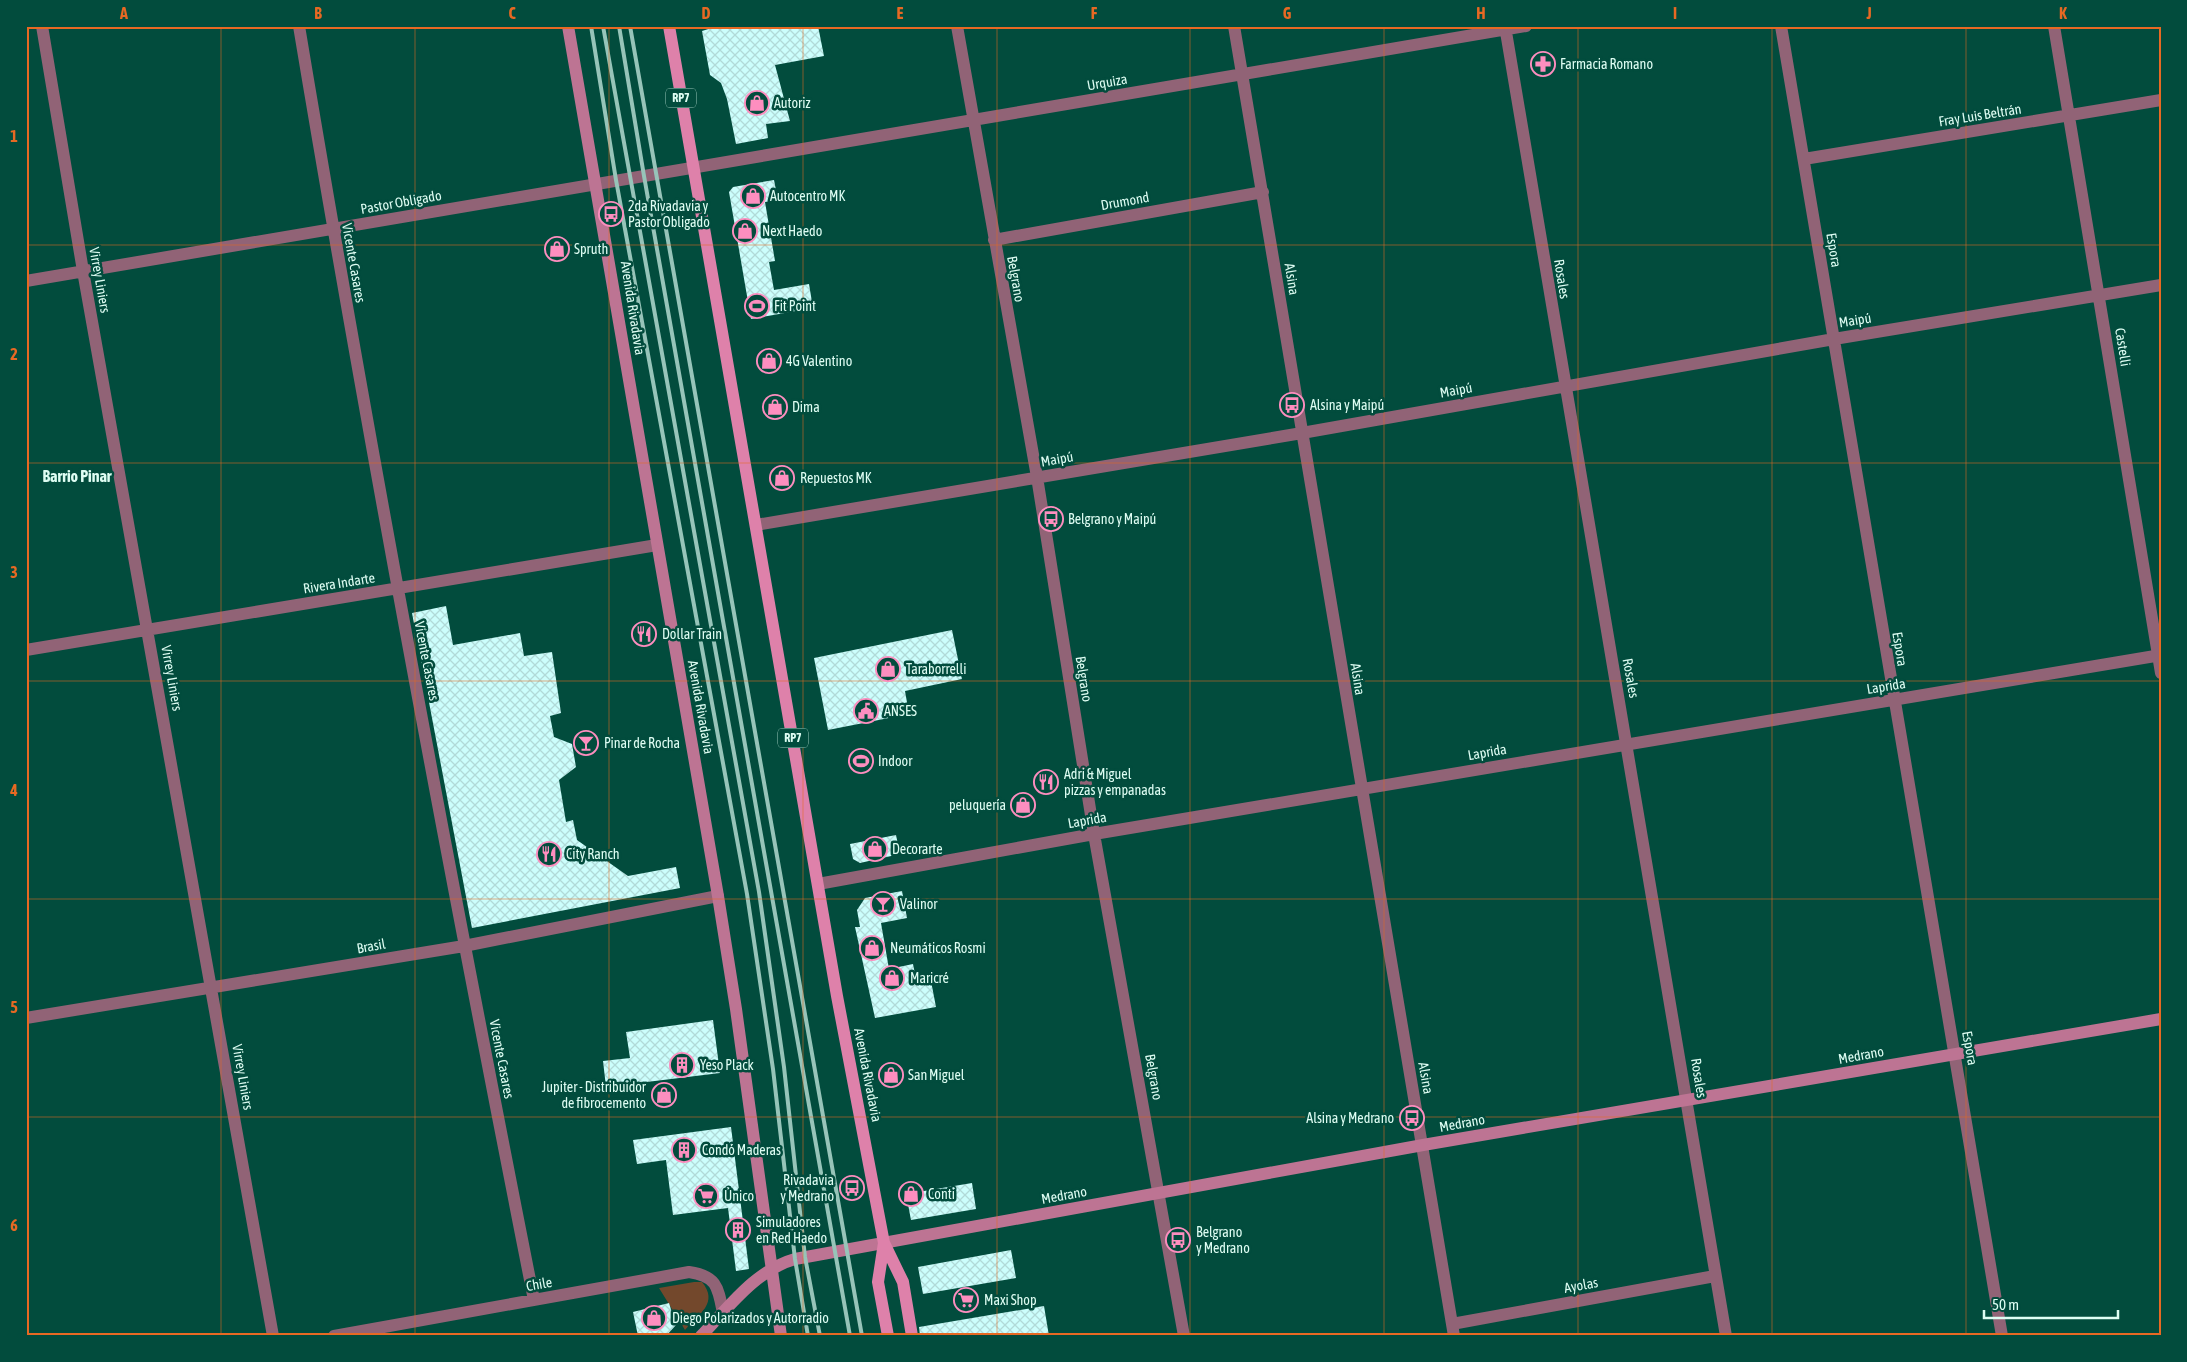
<svg xmlns="http://www.w3.org/2000/svg" width="2187" height="1362" viewBox="0 0 2187 1362" font-family="'Asap Condensed',sans-serif">
	<style>
		.grass { fill: #73482c }
		.building { fill: url(#building-cross-hatch) }
		.lines { fill: none; stroke-linecap: round; stroke-linejoin: round }
		.street { stroke: #916376; stroke-width: 12 }
		.secondary { stroke: #bd7493; stroke-width: 12 }
		.primary { stroke: #de81aa; stroke-width: 12 }
		.rail { stroke: #97c4b9; stroke-width: 4 }
		.grid { fill: none; stroke: #e76923; stroke-width: 1; stroke-opacity: 0.55 }
		.labels { text-anchor: middle; stroke-width: 5; stroke-linejoin: round; paint-order: stroke }
		.shield { fill: #024c3d; stroke: #9cc8bc; stroke-width: 1 }
		.shield-label { font-size: 12px; font-weight: bold; fill: #defdf3 }
		.poi-label { font-size: 14px; fill: #defdf3; stroke: #024c3d; text-anchor: start }
		.street-label { font-size: 14px; fill: #defdf3; stroke: #024c3d }
		.quarter-label { font-size: 16px; font-weight: bold; fill: #defdf3; stroke: #024c3d }
		.neatline { fill: none; stroke: #e76923; stroke-width: 2 }
		.grid-label { font-size: 16px; text-anchor: middle; font-weight: bold; fill: #e76923 }
	</style>
	<defs>
		<pattern id="building-cross-hatch" width="8" height="8" patternUnits="userSpaceOnUse" patternTransform="scale(1.25)"><rect width="8" height="8" fill="#ccfefc"/><path d="M0 0l8 8M0 8l8-8" fill="none" stroke="#b1dad8"/></pattern>
	</defs>
	<rect width="100%" height="100%" fill="#024c3d"/>
	<!-- grass -->
	<path class="grass" d="M694 1282H702C719 1303 699 1314 685 1330L659 1288Z"/>
	<!-- building -->
	<path class="building" d="M718 26H818L824 56 775 65 790 121 766 124 768 138 736 144 727 99 721 83 710 75 702 31Z
		M774 180 778 200 765 202 775 261 769 262 774 290 809 284 813 308 751 319 729 192 733 187Z
		M446 606 453 645 520 633 524 656 552 652 561 713 550 716 554 737 572 744 576 767 559 780 566 822 573 820 577 840 628 876 676 867 680 888 472 928 412 613Z
		M952 630 962 679 905 691 909 714 828 730 814 658Z
		M896 835 900 854 860 863 853 859 850 844Z
		M902 891 907 918 881 923 889 969 913 964 917 984 931 981 936 1007 875 1018 855 927H860L857 910 865 898Z
		M713 1020 720 1073 606 1087 603 1061 630 1058 626 1032Z
		M731 1127 749 1269 736 1271 728 1208 673 1215 666 1160 637 1164 633 1140Z
		M972 1183 976 1209 911 1220 906 1194Z
		M1011 1250 1016 1278 923 1294 918 1267Z
		M669 1303 676 1325 666 1336H638L633 1312Z
		M1044 1306 1049 1336H920L919 1327Z"/>
	<g class="lines">
		<!-- street -->
		<path class="street" d="M42 26 83 271 273 1336
			M299 26C370 452 450 876 534 1300
			M957 26 1037 477 1094 834 1184 1336
			M1234 26 1454 1336
			M1505 26 1726 1336
			M1781 26 2002 1336
			M2054 26 2161 673
			M1804 159 2161 100
			M994 240 1263 192
			M26 281 1526 26
			M756 525 1302 433 1834 339 2161 285
			M26 650 657 545
			M818 884 1094 834 2161 655
			M26 1018 464 946 718 896
			M1452 1324 1715 1276
			M334 1336 689 1272C717 1276 718 1287 723 1313"/>
		<!-- secondary -->
		<path class="secondary" d="M568 26 718 896 736 1009 781 1336
			M701 1336C729 1307 756 1270 795 1259L1423 1145 2161 1019"/>
		<!-- primary -->
		<path class="primary" d="M669 26 837 996 884 1243 878 1282 888 1336
			M884 1243 903 1282 912 1336"/>
		<!-- rail -->
		<path class="rail" d="M591 26 616 180 747 894 773 1069 795 1259 808 1336
			M603 26 759 892 784 1067 805 1257 820 1336
			M619 26 644 176 850 1336
			M630 26 862 1336"/>
	</g>
	<!-- grid -->
	<path class="grid" d="M221 26V1336M415 26V1336M609 26V1336M803 26V1336M997 26V1336M1190 26V1336M1384 26V1336M1578 26V1336M1772 26V1336M1966 26V1336M26 245H2161M26 463H2161M26 681H2161M26 899H2161M26 1117H2161"/>
	<!-- icons -->
	<defs>
		<symbol id="pharmacy-ring" viewBox="-11 -11 22 22"><circle r="9.5" fill="#024c3d" stroke="#fd8ebf" stroke-width="1.5"/><path d="M-2-6h4v4h4v4h-4v4h-4v-4h-4v-4h4Z" fill="#fd8ebf"/></symbol>
		<symbol id="shop-ring" viewBox="-11 -11 22 22"><circle r="9.5" fill="#024c3d" stroke="#fd8ebf" stroke-width="1.5"/><path d="M-5-2.5h2.3a2.7 3.5 0 0 1 5.4 0H5L5.5 6h-11ZM-1.5-2.5h3a1.5 2.3 0 0 0-3 0Z" fill="#fd8ebf"/></symbol>
		<symbol id="bus-ring" viewBox="-11 -11 22 22"><circle r="9.5" fill="#024c3d" stroke="#fd8ebf" stroke-width="1.5"/><path d="M-5-6H5V4H4V6H2V4H-2V6H-4V4H-5ZM-3.5-4V0h7V-4ZM-3.5 1.2v1.5H-2V1.2ZM2 1.2v1.5H3.5V1.2Z" fill="#fd8ebf"/></symbol>
		<symbol id="stadium-ring" viewBox="-11 -11 22 22"><circle r="9.5" fill="#024c3d" stroke="#fd8ebf" stroke-width="1.5"/><path d="M0-5a6.5 5 0 1 0 0 10a6.5 5 0 1 0 0-10ZM-3.5-1.8h7v3.6h-7Z" fill="#fd8ebf"/></symbol>
		<symbol id="restaurant-ring" viewBox="-11 -11 22 22"><circle r="9.5" fill="#024c3d" stroke="#fd8ebf" stroke-width="1.5"/><path d="M-5-6h1v4h1v-4h1v4h1v-4h1v5L-1.5 .5V6h-2V.5L-5-1ZM5-6V6H3V1.5H1.5Q1.5-4 5-6Z" fill="#fd8ebf"/></symbol>
		<symbol id="civic-ring" viewBox="-11 -11 22 22"><circle r="9.5" fill="#024c3d" stroke="#fd8ebf" stroke-width="1.5"/><path d="M-.6-6.5H3V-4.5H.6V-3L4-1V1h2V6H-6V1h2V-1L-.6-3ZM-1.2 2.5V6h2.4V2.5Z" fill="#fd8ebf"/></symbol>
		<symbol id="bar-ring" viewBox="-11 -11 22 22"><circle r="9.5" fill="#024c3d" stroke="#fd8ebf" stroke-width="1.5"/><path d="M-6-5H6L.8 .8V4.5H3.5V6h-7V4.5H-.8V.8Z" fill="#fd8ebf"/></symbol>
		<symbol id="building-ring" viewBox="-11 -11 22 22"><circle r="9.5" fill="#024c3d" stroke="#fd8ebf" stroke-width="1.5"/><path d="M-4-6H4V6H1V3H-1V6H-4ZM-2.5-4.3h1.7v1.8h-1.7ZM.8-4.3h1.7v1.8H.8ZM-2.5-1h1.7V.8h-1.7ZM.8-1h1.7V.8H.8Z" fill="#fd8ebf"/></symbol>
		<symbol id="supermarket-ring" viewBox="-11 -11 22 22"><circle r="9.5" fill="#024c3d" stroke="#fd8ebf" stroke-width="1.5"/><path d="M-6-5.5h2.5l.6 2H6L4.5 2H-2.5L-4.4-4H-6ZM-1.5 3.2a1.3 1.3 0 1 0 .1 0ZM3 3.2a1.3 1.3 0 1 0 .1 0Z" fill="#fd8ebf"/></symbol>
	</defs>
	<g fill-rule="evenodd">
		<use href="#pharmacy-ring" x="1529" y="50" width="28" height="28"/>
		<use href="#shop-ring" x="743" y="89" width="28" height="28"/>
		<use href="#shop-ring" x="739" y="182" width="28" height="28"/>
		<use href="#bus-ring" x="597" y="200" width="28" height="28"/>
		<use href="#shop-ring" x="731" y="217" width="28" height="28"/>
		<use href="#shop-ring" x="543" y="235" width="28" height="28"/>
		<use href="#stadium-ring" x="743" y="292" width="28" height="28"/>
		<use href="#shop-ring" x="755" y="347" width="28" height="28"/>
		<use href="#bus-ring" x="1278" y="391" width="28" height="28"/>
		<use href="#shop-ring" x="761" y="393" width="28" height="28"/>
		<use href="#shop-ring" x="768" y="464" width="28" height="28"/>
		<use href="#bus-ring" x="1037" y="505" width="28" height="28"/>
		<use href="#restaurant-ring" x="630" y="620" width="28" height="28"/>
		<use href="#shop-ring" x="874" y="655" width="28" height="28"/>
		<use href="#civic-ring" x="852" y="697" width="28" height="28"/>
		<use href="#bar-ring" x="572" y="729" width="28" height="28"/>
		<use href="#stadium-ring" x="847" y="747" width="28" height="28"/>
		<use href="#restaurant-ring" x="1032" y="768" width="28" height="28"/>
		<use href="#shop-ring" x="1009" y="791" width="28" height="28"/>
		<use href="#shop-ring" x="861" y="835" width="28" height="28"/>
		<use href="#restaurant-ring" x="535" y="840" width="28" height="28"/>
		<use href="#bar-ring" x="869" y="890" width="28" height="28"/>
		<use href="#shop-ring" x="858" y="934" width="28" height="28"/>
		<use href="#shop-ring" x="878" y="964" width="28" height="28"/>
		<use href="#building-ring" x="668" y="1051" width="28" height="28"/>
		<use href="#shop-ring" x="877" y="1061" width="28" height="28"/>
		<use href="#shop-ring" x="650" y="1081" width="28" height="28"/>
		<use href="#bus-ring" x="1398" y="1104" width="28" height="28"/>
		<use href="#building-ring" x="670" y="1136" width="28" height="28"/>
		<use href="#bus-ring" x="838" y="1174" width="28" height="28"/>
		<use href="#shop-ring" x="897" y="1180" width="28" height="28"/>
		<use href="#supermarket-ring" x="692" y="1182" width="28" height="28"/>
		<use href="#building-ring" x="724" y="1216" width="28" height="28"/>
		<use href="#bus-ring" x="1164" y="1226" width="28" height="28"/>
		<use href="#supermarket-ring" x="952" y="1286" width="28" height="28"/>
		<use href="#shop-ring" x="640" y="1304" width="28" height="28"/>
	</g>
	<g class="labels">
		<!-- shield labels -->
		<g class="shield">
			<rect x="666" y="88.5" width="30" height="19" rx="4"/>
			<rect x="778" y="728.5" width="30" height="19" rx="4"/>
		</g>
		<g class="shield-label">
			<text x="681" y="102">RP7</text>
			<text x="793" y="742">RP7</text>
		</g>
		<!-- poi labels -->
		<g class="poi-label">
			<text x="1560" y="69">Farmacia Romano</text>
			<text x="774" y="108">Autoriz</text>
			<text x="770" y="201">Autocentro MK</text>
			<text x="628" y="211">2da Rivadavia y<tspan x="628" dy="16">Pastor Obligado</tspan></text>
			<text x="762" y="236">Next Haedo</text>
			<text x="574" y="254">Spruth</text>
			<text x="774" y="311">Fit Point</text>
			<text x="786" y="366">4G Valentino</text>
			<text x="1310" y="410">Alsina y Maipú</text>
			<text x="792" y="412">Dima</text>
			<text x="800" y="483">Repuestos MK</text>
			<text x="1068" y="524">Belgrano y Maipú</text>
			<text x="662" y="639">Dollar Train</text>
			<text x="906" y="674">Taraborrelli</text>
			<text x="884" y="716">ANSES</text>
			<text x="604" y="748">Pinar de Rocha</text>
			<text x="878" y="766">Indoor</text>
			<text x="1064" y="779">Adri &amp; Miguel<tspan x="1064" dy="16">pizzas y empanadas</tspan></text>
			<text x="1006" y="810" text-anchor="end">peluquería</text>
			<text x="892" y="854">Decorarte</text>
			<text x="566" y="859">City Ranch</text>
			<text x="900" y="909">Valinor</text>
			<text x="890" y="953">Neumáticos Rosmi</text>
			<text x="910" y="983">Maricré</text>
			<text x="700" y="1070">Yeso Plack</text>
			<text x="908" y="1080">San Miguel</text>
			<text x="646" y="1092" text-anchor="end">Jupiter - Distribuidor<tspan x="646" dy="16">de fibrocemento</tspan></text>
			<text x="1394" y="1123" text-anchor="end">Alsina y Medrano</text>
			<text x="702" y="1155">Condó Maderas</text>
			<text x="834" y="1185" text-anchor="end">Rivadavia<tspan x="834" dy="16">y Medrano</tspan></text>
			<text x="928" y="1199">Conti</text>
			<text x="724" y="1201">Único</text>
			<text x="756" y="1227">Simuladores<tspan x="756" dy="16">en Red Haedo</tspan></text>
			<text x="1196" y="1237">Belgrano<tspan x="1196" dy="16">y Medrano</tspan></text>
			<text x="984" y="1305">Maxi Shop</text>
			<text x="672" y="1323">Diego Polarizados y Autorradio</text>
		</g>
		<!-- street labels -->
		<g class="street-label">
			<text transform="translate(1107 82) rotate(-10)" y="5">Urquiza</text>
			<text transform="translate(1980 115) rotate(-9)" y="5">Fray Luis Beltrán</text>
			<text transform="translate(1125 201) rotate(-10)" y="5">Drumond</text>
			<text transform="translate(401 202) rotate(-10)" y="5">Pastor Obligado</text>
			<text transform="translate(1834 250) rotate(81)" y="5">Espora</text>
			<text transform="translate(354 263) rotate(80)" y="5">Vicente Casares</text>
			<text transform="translate(1016 279) rotate(80)" y="5">Belgrano</text>
			<text transform="translate(1292 279) rotate(81)" y="5">Alsina</text>
			<text transform="translate(1562 279) rotate(81)" y="5">Rosales</text>
			<text transform="translate(100 280) rotate(80)" y="5">Virrey Liniers</text>
			<text transform="translate(633 308) rotate(81)" y="5">Avenida Rivadavia</text>
			<text transform="translate(1855 320) rotate(-9)" y="5">Maipú</text>
			<text transform="translate(2123 347) rotate(81)" y="5">Castelli</text>
			<text transform="translate(1456 390) rotate(-10)" y="5">Maipú</text>
			<text transform="translate(1057 459) rotate(-10)" y="5">Maipú</text>
			<text transform="translate(339 583) rotate(-9)" y="5">Rivera Indarte</text>
			<text transform="translate(1900 649) rotate(81)" y="5">Espora</text>
			<text transform="translate(427 661) rotate(79)" y="5">Vicente Casares</text>
			<text transform="translate(172 678) rotate(80)" y="5">Virrey Liniers</text>
			<text transform="translate(1631 678) rotate(80)" y="5">Rosales</text>
			<text transform="translate(1084 679) rotate(81)" y="5">Belgrano</text>
			<text transform="translate(1358 679) rotate(81)" y="5">Alsina</text>
			<text transform="translate(1886 686) rotate(-9)" y="5">Laprida</text>
			<text transform="translate(701 707) rotate(80)" y="5">Avenida Rivadavia</text>
			<text transform="translate(1487 752) rotate(-10)" y="5">Laprida</text>
			<text transform="translate(1087 820) rotate(-10)" y="5">Laprida</text>
			<text transform="translate(371 946) rotate(-10)" y="5">Brasil</text>
			<text transform="translate(1970 1048) rotate(80)" y="5">Espora</text>
			<text transform="translate(1861 1055) rotate(-10)" y="5">Medrano</text>
			<text transform="translate(502 1059) rotate(79)" y="5">Vicente Casares</text>
			<text transform="translate(868 1075) rotate(79)" y="5">Avenida Rivadavia</text>
			<text transform="translate(243 1077) rotate(80)" y="5">Virrey Liniers</text>
			<text transform="translate(1154 1077) rotate(80)" y="5">Belgrano</text>
			<text transform="translate(1426 1078) rotate(80)" y="5">Alsina</text>
			<text transform="translate(1699 1078) rotate(81)" y="5">Rosales</text>
			<text transform="translate(1462 1123) rotate(-10)" y="5">Medrano</text>
			<text transform="translate(1064 1195) rotate(-10)" y="5">Medrano</text>
			<text transform="translate(539 1284) rotate(-10)" y="5">Chile</text>
			<text transform="translate(1581 1285) rotate(-10)" y="5">Ayolas</text>
		</g>
		<!-- quarter labels -->
		<g class="quarter-label">
			<text x="77" y="482">Barrio Pinar</text>
		</g>
	</g>
	<!-- border -->
	<rect width="2187" height="1362" fill="none" stroke="#024c3d" stroke-width="55"/>
	<!-- scale -->
	<path d="M1984 1310v8h134v-8" fill="none" stroke="#defdf3" stroke-width="2.5"/>
	<text x="1992" y="1310" font-size="15" fill="#defdf3" stroke="#024c3d" stroke-width="4" paint-order="stroke">50 m</text>
	<rect x="28" y="28" width="2132" height="1306" class="neatline"/>
	<g class="grid-label">
		<text x="124" y="19">A</text>
		<text x="318" y="19">B</text>
		<text x="512" y="19">C</text>
		<text x="706" y="19">D</text>
		<text x="900" y="19">E</text>
		<text x="1094" y="19">F</text>
		<text x="1287" y="19">G</text>
		<text x="1481" y="19">H</text>
		<text x="1675" y="19">I</text>
		<text x="1869" y="19">J</text>
		<text x="2063" y="19">K</text>
		<text x="14" y="142">1</text>
		<text x="14" y="360">2</text>
		<text x="14" y="578">3</text>
		<text x="14" y="796">4</text>
		<text x="14" y="1013">5</text>
		<text x="14" y="1231">6</text>
	</g>
</svg>
